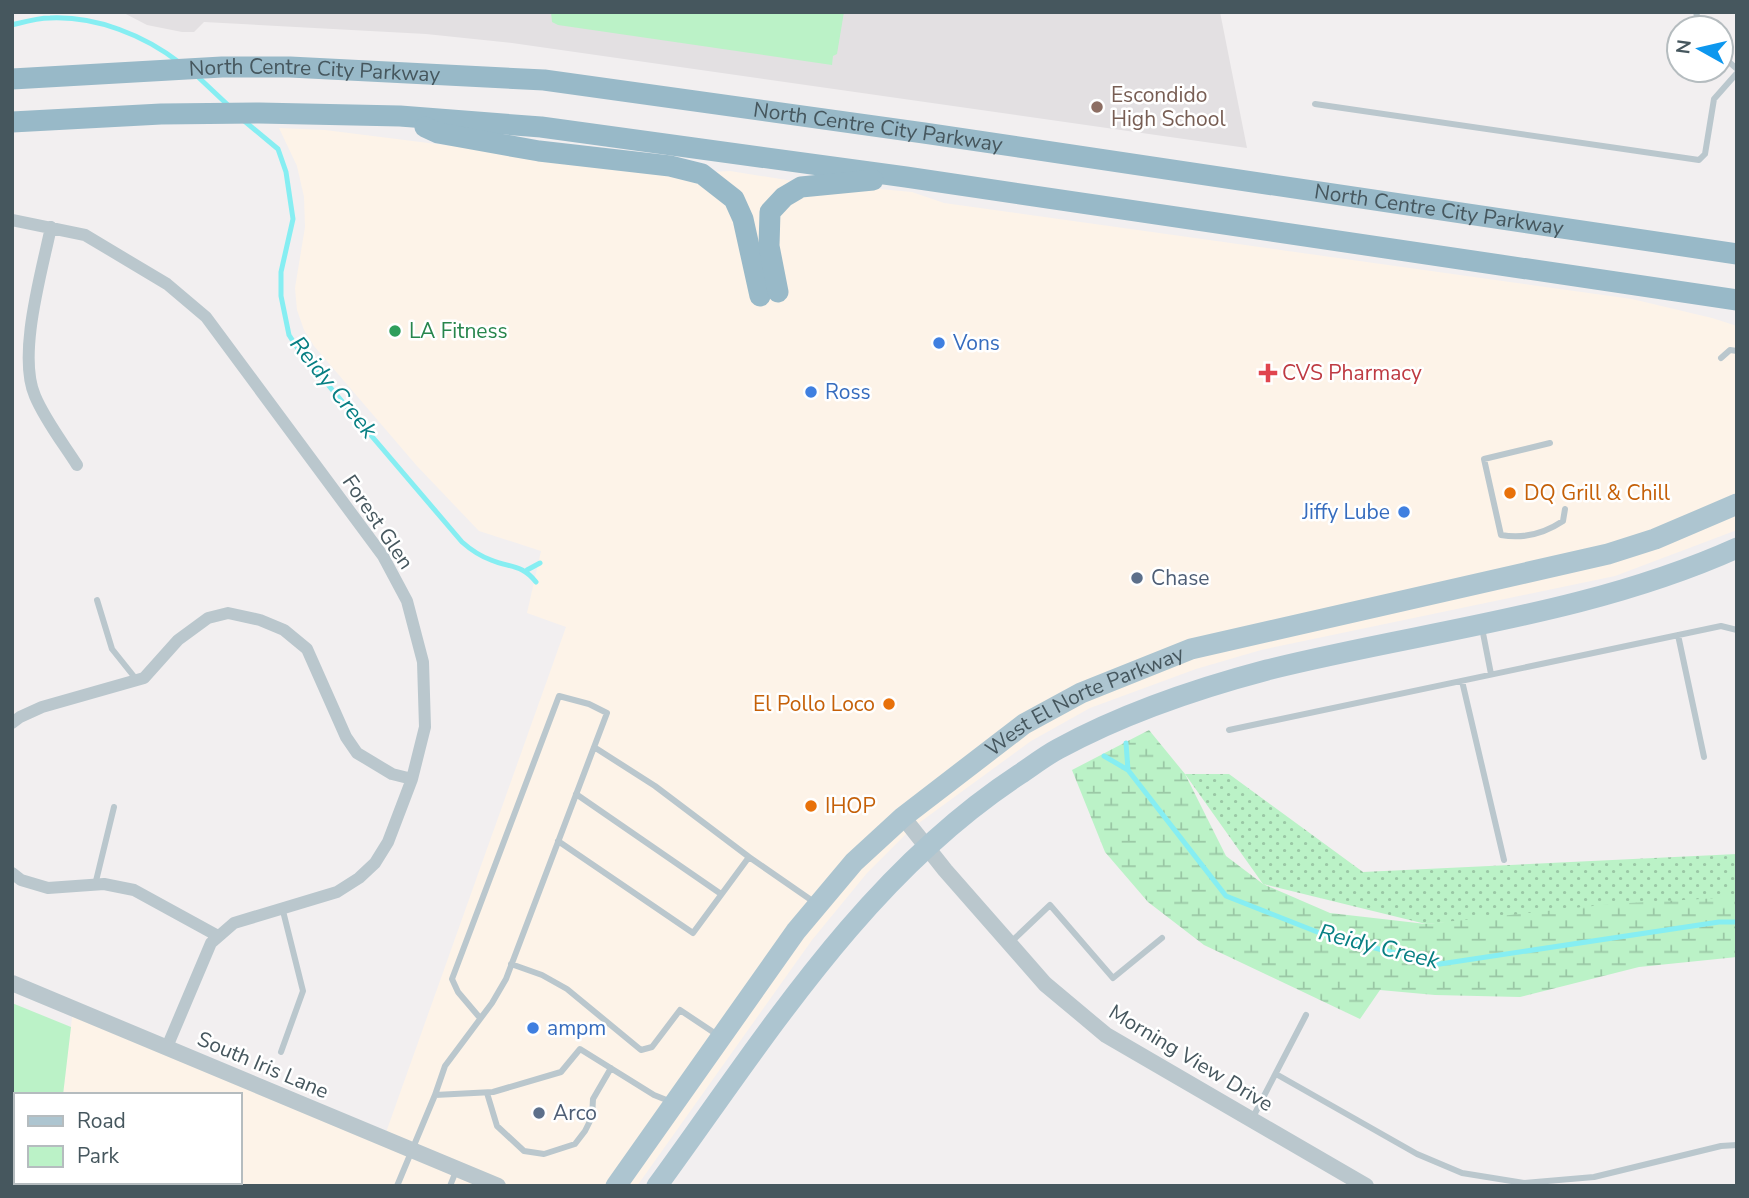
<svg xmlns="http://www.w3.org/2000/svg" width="1749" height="1198" viewBox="0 0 1749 1198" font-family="'Nunito Sans',sans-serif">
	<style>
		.commercial { fill: #fdf3e8 }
		.education { fill: #e3e0e2 }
		.grass { fill: url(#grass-dots) }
		.wetland { fill: url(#wetland-marsh) }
		.green { fill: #bbf2c7 }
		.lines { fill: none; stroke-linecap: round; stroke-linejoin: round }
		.stream { stroke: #86eef2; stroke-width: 5 }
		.service { stroke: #bac7cd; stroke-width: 6 }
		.minor { stroke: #bac7cd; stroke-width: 12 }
		.tertiary { stroke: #bac7cd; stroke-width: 16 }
		.primary { stroke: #adc5d0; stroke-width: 21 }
		.trunk { stroke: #98b9c8; stroke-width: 21 }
		.education-dot { fill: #8d6e63; stroke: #fff; stroke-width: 2.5 }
		.leisure-dot { fill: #2e9e5b; stroke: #fff; stroke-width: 2.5 }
		.shop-dot { fill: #3f7fe0; stroke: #fff; stroke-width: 2.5 }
		.health-dot { fill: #e0444e; stroke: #fff; stroke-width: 2.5 }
		.food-dot { fill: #e8710a; stroke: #fff; stroke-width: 2.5 }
		.service-dot { fill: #5c6f8a; stroke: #fff; stroke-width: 2.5 }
		.labels { text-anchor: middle; stroke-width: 5; stroke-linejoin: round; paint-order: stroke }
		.street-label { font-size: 21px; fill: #46575e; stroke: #fff }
		.education-label { font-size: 21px; fill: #785e54; stroke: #fff; text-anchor: start }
		.leisure-label { font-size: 21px; fill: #27864d; stroke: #fff; text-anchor: start }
		.shop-label { font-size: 21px; fill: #366cbe; stroke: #fff; text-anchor: start }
		.health-label { font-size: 21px; fill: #be3a42; stroke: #fff; text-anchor: start }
		.food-label { font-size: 21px; fill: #c56008; stroke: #fff; text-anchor: start }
		.service-label { font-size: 21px; fill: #4e5e75; stroke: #fff; text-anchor: start }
		.water-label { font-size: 23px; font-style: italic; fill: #077f83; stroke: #fff }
	</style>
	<defs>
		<pattern id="grass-dots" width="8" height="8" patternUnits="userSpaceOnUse" patternTransform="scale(1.75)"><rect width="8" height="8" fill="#bbf2c7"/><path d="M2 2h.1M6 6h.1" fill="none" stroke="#9ac7a5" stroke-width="1.8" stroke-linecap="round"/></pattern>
		<pattern id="wetland-marsh" width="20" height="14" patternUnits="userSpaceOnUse" patternTransform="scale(1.75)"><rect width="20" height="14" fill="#bbf2c7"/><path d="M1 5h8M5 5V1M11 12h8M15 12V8" fill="none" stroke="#9ac7a5"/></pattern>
	</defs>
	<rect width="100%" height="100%" fill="#f2eff0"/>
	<!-- commercial -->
	<path class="commercial" d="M279 128 325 130 674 174 730 171 793 181 912 192 944 203 1632 299 1712 318 1737 326V530L1615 576 1261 650 1196 669 1090 708 1031 741 912 828 867 873 812 940 637 1186H51L52 1182H240V1095H63L73 1009 384 1138 566 627 527 613 541 551 479 531 417 466 314 346 304 330 297 310 295 288 305 227 304 197 297 166Z"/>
	<!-- education -->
	<path class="education" d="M122 12H1220L1247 148 512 43 426 34 204 22 194 32H182L147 25Z"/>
	<!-- grass -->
	<path class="grass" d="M1185 774H1229L1363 872 1737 854V898L1426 924 1263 884Z"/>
	<!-- wetland -->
	<path class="wetland" d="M1149 730 1185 774 1226 856 1263 884 1330 913 1426 924 1611 904 1737 897V957L1639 967 1520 997 1435 995 1380 990 1360 1019 1204 945 1148 902 1105 852 1072 770Z"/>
	<!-- green -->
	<path class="green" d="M551 12H844L837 54 833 56 832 65 558 25 552 22Z
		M12 1003 71 1027 63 1095H16V1182H52V1186H12Z"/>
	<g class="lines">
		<!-- stream -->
		<path class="stream" d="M12 25C24 22 37 18 50 18 96 16 144 35 180 63
			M196 75 230 107
			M242 119 278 149 286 172 293 219 281 272V296L289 335 300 352 462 542C471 550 480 556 491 560 510 568 522 564 536 582
			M527 570 540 563
			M1126 743 1128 770
			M1104 756 1128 770 1226 896 1330 937 1440 964 1719 922H1737"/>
		<!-- service -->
		<path class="service" d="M1696 12 1700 28
			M1721 55 1737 69
			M1315 104 1699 160 1705 154 1714 99 1737 73
			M1721 358 1730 350 1737 351
			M1550 443 1484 459 1501 535C1523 539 1545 533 1563 521L1565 509
			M97 600 112 649 136 679
			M1482 628 1491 674
			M1678 635 1704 757
			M1462 681 1504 860
			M1229 730 1721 626 1737 630
			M594 747 655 786 749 857
			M576 794 721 894
			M558 841 693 933 749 857 814 902
			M95 885 114 807
			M1011 942 1050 905 1113 978 1162 938
			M511 964 542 975 567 989 641 1050 652 1047 680 1010 719 1036
			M281 1052 303 991 282 907
			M1276 1074 1417 1154 1462 1173 1524 1183 1594 1177 1721 1146 1737 1145
			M487 1093 497 1126 524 1151 544 1154 575 1144 585 1131 592 1117 593 1099 611 1068
			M435 1095 445 1066 492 1003 506 979 607 713 589 704 559 696 452 979 458 992 480 1018
			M1252 1119 1306 1015
			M397 1186 435 1095 493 1092 561 1072 580 1049 654 1095 669 1101
			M450 1186 456 1171"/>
		<!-- minor -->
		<path class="minor" d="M12 220 85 235 167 284 206 317 383 556 407 601 423 662 425 727 412 779 388 842 375 863 359 878 337 892 234 923 211 943 167 1047
			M51 227C42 271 17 355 35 396 45 420 63 443 77 465
			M12 723 20 717 42 707 144 678 178 640 208 618 228 613 260 620 284 630 307 649 346 737 357 753 392 774 412 779
			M12 873 21 880 48 888 104 884 134 890 218 936"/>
		<!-- tertiary -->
		<path class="tertiary" d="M903 817 945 870 1045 984 1106 1035 1366 1186
			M12 983 498 1186"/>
		<!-- primary -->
		<g class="primary">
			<path id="s1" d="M616 1186 796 931 854 862 903 817 1024 724 1081 693 1191 649 1608 554 1655 539 1737 504"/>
			<path d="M657 1186C765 1038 864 876 1020 774 1032 766 1045 756 1058 749 1124 713 1195 689 1267 670 1423 631 1588 615 1737 548"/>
		</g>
		<!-- trunk -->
		<g class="trunk">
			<path id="s2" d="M12 79 222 67H290L544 80 924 133 1737 254"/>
			<path d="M12 122 161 114 259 113 400 116 541 127 906 177 1737 300"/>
			<path d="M425 127 438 133 539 151 670 166 702 174 734 199 743 219 760 296"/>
			<path d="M778 292 769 246 770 212 784 197 801 187 873 180"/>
		</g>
	</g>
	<!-- markers -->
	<circle class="education-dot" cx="1097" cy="107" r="7"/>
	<circle class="leisure-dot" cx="395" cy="331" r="7"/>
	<g class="shop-dot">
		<circle cx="939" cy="343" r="7"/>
		<circle cx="811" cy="392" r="7"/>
		<circle cx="1404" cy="512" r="7"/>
		<circle cx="533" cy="1028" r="7"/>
	</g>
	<path class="health-dot" d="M1264.5 362.5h7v7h7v7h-7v7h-7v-7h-7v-7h7z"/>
	<g class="food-dot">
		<circle cx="1510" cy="493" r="7"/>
		<circle cx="889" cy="704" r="7"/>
		<circle cx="811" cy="806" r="7"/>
	</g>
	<g class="service-dot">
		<circle cx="1137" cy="578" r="7"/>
		<circle cx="539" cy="1113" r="7"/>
	</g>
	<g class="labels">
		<!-- street labels -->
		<g class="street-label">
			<text dy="7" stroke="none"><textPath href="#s2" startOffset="303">North Centre City Parkway</textPath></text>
			<text dy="7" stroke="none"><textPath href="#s2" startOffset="870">North Centre City Parkway</textPath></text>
			<text dy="7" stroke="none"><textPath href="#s2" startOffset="1437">North Centre City Parkway</textPath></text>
			<text transform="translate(378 522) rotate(56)" y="7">Forest Glen</text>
			<text dy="7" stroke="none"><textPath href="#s1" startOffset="686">West El Norte Parkway</textPath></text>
			<text transform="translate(1191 1058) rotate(31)" y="7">Morning View Drive</text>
			<text transform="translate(263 1065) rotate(23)" y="7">South Iris Lane</text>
		</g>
		<!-- education labels -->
		<g class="education-label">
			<text x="1111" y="102">Escondido<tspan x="1111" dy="24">High School</tspan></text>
		</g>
		<!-- leisure labels -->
		<g class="leisure-label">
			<text x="409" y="338">LA Fitness</text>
		</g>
		<!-- shop labels -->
		<g class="shop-label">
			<text x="953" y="350">Vons</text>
			<text x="825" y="399">Ross</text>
			<text x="1390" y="519" text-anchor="end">Jiffy Lube</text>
			<text x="547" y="1035">ampm</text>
		</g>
		<!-- health labels -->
		<g class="health-label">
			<text x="1282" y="380">CVS Pharmacy</text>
		</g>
		<!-- food labels -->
		<g class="food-label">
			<text x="1524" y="500">DQ Grill &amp; Chill</text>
			<text x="875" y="711" text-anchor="end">El Pollo Loco</text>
			<text x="825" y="813">IHOP</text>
		</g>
		<!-- service labels -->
		<g class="service-label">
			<text x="1151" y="585">Chase</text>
			<text x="553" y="1120">Arco</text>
		</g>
		<!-- water labels -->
		<g class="water-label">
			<text transform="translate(334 387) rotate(51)" y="8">Reidy Creek</text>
			<text transform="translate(1379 946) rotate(14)" y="8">Reidy Creek</text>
		</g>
	</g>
	<!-- border -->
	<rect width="1749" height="1198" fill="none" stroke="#46575e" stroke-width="28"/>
	<!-- legend -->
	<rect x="14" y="1093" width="228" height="91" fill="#ffffff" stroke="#b5bcbf" stroke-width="2"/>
	<rect x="28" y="1116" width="35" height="10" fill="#adc5d0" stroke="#b5bcbf" stroke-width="2"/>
	<text x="77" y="1128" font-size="21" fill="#46575e">Road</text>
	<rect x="28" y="1146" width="35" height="21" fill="#bbf2c7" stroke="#b5bcbf" stroke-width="2"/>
	<text x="77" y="1163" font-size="21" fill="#46575e">Park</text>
	<!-- north arrow -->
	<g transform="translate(1700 49) rotate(278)"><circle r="33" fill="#ffffff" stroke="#b5bcbf" stroke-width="2"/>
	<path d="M0-5L12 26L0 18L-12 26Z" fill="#0d97ee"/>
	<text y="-10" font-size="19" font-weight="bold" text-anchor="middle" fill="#46575e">N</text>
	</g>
</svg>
